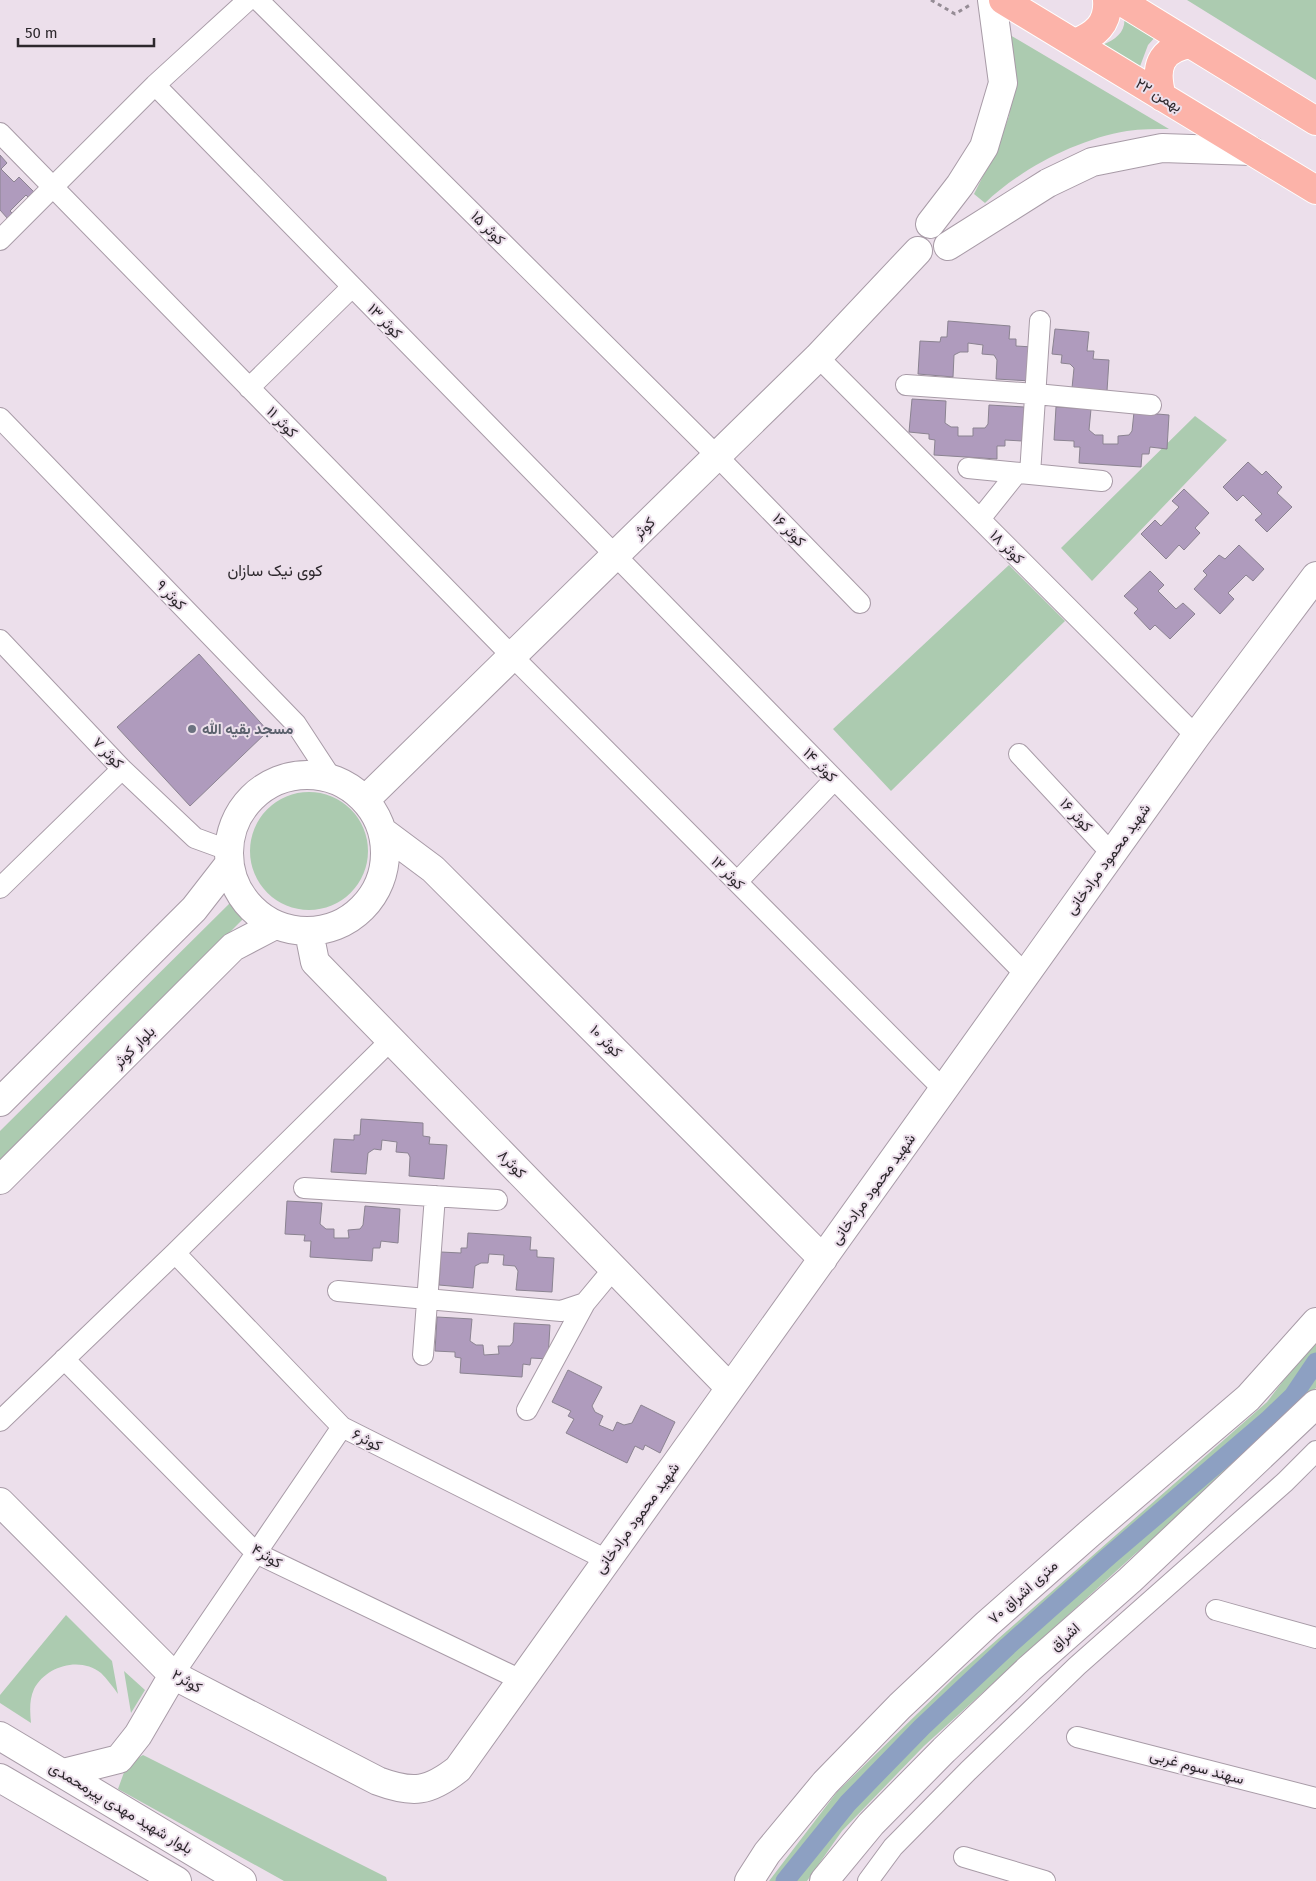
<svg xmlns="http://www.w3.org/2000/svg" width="1316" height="1881" viewBox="0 0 1316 1881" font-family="'Fira Sans',Vazirmatn,sans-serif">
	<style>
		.green { fill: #accbb0 }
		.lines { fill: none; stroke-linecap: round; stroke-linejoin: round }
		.canal { stroke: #8da0c2; stroke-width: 19 }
		.building { fill: #af9bbd; stroke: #8b8391 }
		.street-casing { stroke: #a89ba7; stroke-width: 22 }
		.secondary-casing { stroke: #a89ba7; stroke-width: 30 }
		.highway-casing { stroke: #fff; stroke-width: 30 }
		.path { stroke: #958c95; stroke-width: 3; stroke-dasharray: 4 4; stroke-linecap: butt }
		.street { stroke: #fff; stroke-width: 20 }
		.secondary { stroke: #fff; stroke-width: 28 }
		.highway { stroke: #fcb3a9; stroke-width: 28 }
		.worship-dot { fill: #6b7280; stroke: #ecdfeb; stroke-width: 2 }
		.labels { text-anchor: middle; stroke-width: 4; stroke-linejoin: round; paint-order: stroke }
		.street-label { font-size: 15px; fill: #2d282d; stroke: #ecdfeb }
		.worship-label { font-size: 15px; font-weight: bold; fill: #5b616d; stroke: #ecdfeb; text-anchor: start }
		.neighbourhood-label { font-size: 16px; fill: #2d282d; stroke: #ecdfeb }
	</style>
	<rect width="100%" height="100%" fill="#ecdfeb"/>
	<!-- green -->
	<path class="green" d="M1187 0H1316V80Z
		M1124 14 1157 35 1148 45 1139 69 1102 45C1117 39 1127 31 1124 14Z
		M1010 35 1169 129C1155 129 1141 129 1127 131 1078 139 1020 169 985 203L974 194 998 146 1009 116 1015 70Z
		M1195 416 1227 440 1092 581 1061 548Z
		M1009 565 1065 621 891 791 833 729Z
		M250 851a59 59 0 1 1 118 0a59 59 0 1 1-118 0Z
		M231 902 245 917 0 1163V1131Z
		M1316 1338V1388L1202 1497 1135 1554 924 1746 842 1831 807 1881H769L837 1792 957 1675 1267 1402Z
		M66 1615 112 1661 118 1694C113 1687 107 1679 101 1673 80 1656 46 1666 34 1689 29 1700 30 1712 31 1723L0 1703V1695Z
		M124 1671 145 1690 131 1713Z
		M143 1755 386 1877 387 1881H284L118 1789 127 1764Z"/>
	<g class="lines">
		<!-- canal -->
		<path class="canal" d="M785 1881 848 1803 922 1727 1008 1646 1109 1556 1268 1420 1293 1396 1316 1362"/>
	</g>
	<!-- building -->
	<path class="building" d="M0 155 7 163 1 169 14 182 19 177 35 193 30 199 26 195 10 211 13 214 8 219 0 210Z
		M948 321 1010 326 1009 339H1016V346L1033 347 1031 381 996 379 997 360 994 355 982 354 983 345 968 343V352H960L954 355 953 377 918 374 920 341 940 342 941 337H947Z
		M1055 329 1089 332 1087 351H1094L1093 359 1109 360 1107 391 1072 388 1074 368 1070 364 1061 363 1062 355 1052 354Z
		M912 399 946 401 945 423 951 427H958V436H973V428H985L988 424 989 405 1024 407 1022 441 1005 440V446H997V459L934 455 935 440 929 439V434L909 432Z
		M1056 407 1091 409 1089 430 1095 435H1103V444H1118V436L1129 435 1132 431 1134 412 1169 415 1167 449 1150 447 1149 454H1142L1141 467 1079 463 1080 447H1074V441L1054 440Z
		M1248 462 1262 475 1266 471 1282 487 1277 493 1292 507 1267 532 1255 520 1262 514 1243 495 1237 501 1223 487Z
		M1184 489 1209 513 1195 528 1200 533 1184 550 1179 545 1166 559 1141 534 1155 520 1161 526 1179 507 1172 501Z
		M1239 545 1264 569 1253 581 1246 575 1228 593 1234 599 1220 614 1194 589 1207 575 1203 571 1219 555 1225 559Z
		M1150 571 1164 585 1158 591 1176 609 1183 603 1195 614 1170 639 1155 625 1150 630 1134 613 1138 609 1124 596Z
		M199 654 268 731 190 806 117 727Z
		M361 1119 423 1123V1136L430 1137 429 1144 447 1145 444 1179 409 1176 410 1157 408 1153 396 1152 397 1142 382 1140 381 1150 374 1149 368 1153 366 1174 331 1172 334 1139 354 1140V1135H360Z
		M287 1201 322 1203 320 1224 326 1229H334V1238H349L348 1230 360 1229 363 1225 365 1206 400 1209 398 1243 381 1241 380 1248H373L372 1261 310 1257 311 1241H304L305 1235 285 1234Z
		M468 1233 531 1237 530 1250H537V1257L554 1258 552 1292 516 1290 518 1271 515 1266 503 1265 504 1255 489 1254 488 1263H481L475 1266 473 1288 439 1285 441 1252 461 1253V1248H467Z
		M437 1317 472 1319 470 1341 476 1345H483L484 1355 499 1354 498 1346H510L513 1342 514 1323 550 1325 548 1359 531 1358 530 1365 523 1364 522 1377 460 1373 461 1358 455 1357V1352L435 1351Z
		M568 1370 602 1387 592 1406 595 1412 603 1416 599 1425 613 1431 617 1422 624 1425 632 1423 641 1405 675 1422 660 1453 645 1445 643 1450 635 1446 627 1463 566 1433 574 1419 568 1416 571 1411 552 1402Z"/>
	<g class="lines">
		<defs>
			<path id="street" d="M258 0 717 456 860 603
				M155 85 1026 975
				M0 133 512 656 944 1090
				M0 240 155 85 248 0
				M818 357 1196 736
				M906 385 1036 394 1151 405
				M249 388 352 287
				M0 418 296 724 332 779
				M968 468 1102 481
				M1030 474 1040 321
				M980 519 1016 474
				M0 640 122 769 195 838 228 850
				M1019 754 1112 854
				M737 882 834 780
				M0 888 122 769
				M304 1188 497 1200
				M175 1253 342 1427 607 1560
				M338 1291 561 1311 585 1303 614 1268
				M423 1355 435 1196
				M64 1359 256 1553 521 1680
				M527 1410 585 1303
				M0 1421 175 1253 391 1040
				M1216 1610 1316 1638
				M173 1675 342 1427
				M1077 1737 1316 1798
				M964 1857 1045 1881
				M868 1881 893 1847 968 1771 1077 1666 1285 1482 1316 1451"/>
			<path id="secondary" d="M930 224 960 185 984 147 1003 83 992 0
				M948 246 1048 183 1092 162 1162 148 1252 151
				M229 853a78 78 0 1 1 156 0a78 78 0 1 1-156 0Z
				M365 800 818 357 918 251
				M382 831 433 869 823 1259
				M309 932 315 962 730 1388
				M0 1102 194 909 229 864
				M0 1180 233 947 275 925
				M0 1502 173 1675 378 1781C413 1794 429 1792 458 1769L1196 736 1316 576
				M0 1736 242 1881
				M63 1773 119 1759 138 1735 173 1675
				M0 1778 177 1881
				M749 1881 767 1853 825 1783 900 1706 987 1624 1089 1534 1248 1398 1316 1322
				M824 1881 871 1824 944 1750 1029 1669 1130 1580 1316 1404"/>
			<path id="highway" d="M1003 0 1316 190
				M1119 0 1316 121
				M1075 43C1095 35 1109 24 1107 0
				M1162 97C1154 68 1159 49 1191 44"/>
		</defs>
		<!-- street casing -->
		<use href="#street" class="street-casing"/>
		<!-- secondary casing -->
		<use href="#secondary" class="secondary-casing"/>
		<!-- highway casing -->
		<use href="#highway" class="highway-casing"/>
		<!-- path -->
		<path class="path" d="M931 0 955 14 970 5"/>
		<!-- street -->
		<use href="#street" class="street"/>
		<!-- secondary -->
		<use href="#secondary" class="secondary"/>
		<!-- highway -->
		<use href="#highway" class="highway"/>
	</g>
	<!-- markers -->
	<circle class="worship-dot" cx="192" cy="729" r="5"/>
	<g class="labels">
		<!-- street labels -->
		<g class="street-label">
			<text transform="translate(1159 95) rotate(31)" y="5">۲۲ بهمن</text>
			<text transform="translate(488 228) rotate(45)" y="5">۱۵ کوثر</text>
			<text transform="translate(385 321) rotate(46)" y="5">کوثر ۱۳</text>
			<text transform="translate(282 422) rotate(46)" y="5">کوثر ۱۱</text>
			<text transform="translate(644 528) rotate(-44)" y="5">کوثر</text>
			<text transform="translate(789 530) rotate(46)" y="5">کوثر ۱۶</text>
			<text transform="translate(1007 547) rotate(45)" y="5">کوثر ۱۸</text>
			<text transform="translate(171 595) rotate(46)" y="5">کوثر ۹</text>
			<text transform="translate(108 753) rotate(46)" y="5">کوثر ۷</text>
			<text transform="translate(820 765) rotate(46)" y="5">کوثر ۱۴</text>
			<text transform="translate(1076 815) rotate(47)" y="5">کوثر ۱۶</text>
			<text transform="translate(1108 859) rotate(-54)" y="5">شهید محمود مرادخانی</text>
			<text transform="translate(728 873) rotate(45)" y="5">کوثر ۱۲</text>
			<text transform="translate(606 1041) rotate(45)" y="5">کوثر ۱۰</text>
			<text transform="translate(134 1047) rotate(-45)" y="5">بلوار کوثر</text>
			<text transform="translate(512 1164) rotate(46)" y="5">کوثر۸</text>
			<text transform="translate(873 1189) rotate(-54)" y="5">شهید محمود مرادخانی</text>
			<text transform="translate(367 1440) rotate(27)" y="5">کوثر۶</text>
			<text transform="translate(637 1518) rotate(-54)" y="5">شهید محمود مرادخانی</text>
			<text transform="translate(267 1556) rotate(31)" y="5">کوثر۴</text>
			<text transform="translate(1023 1592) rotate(-42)" y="5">۷۰ متری اشراق</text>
			<text transform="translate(1065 1637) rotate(-42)" y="5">اشراق</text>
			<text transform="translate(187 1681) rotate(30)" y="5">کوثر۲</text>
			<text transform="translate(1197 1767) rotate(15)" y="5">سهند سوم غربی</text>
			<text transform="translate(121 1808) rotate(31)" y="5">بلوار شهید مهدی پیرمحمدی</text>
		</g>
		<!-- worship labels -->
		<g class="worship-label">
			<text x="202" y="734">مسجد بقیه الله</text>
		</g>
		<!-- neighbourhood labels -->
		<g class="neighbourhood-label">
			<text x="275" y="576">کوی نیک سازان</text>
		</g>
	</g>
	<!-- scale -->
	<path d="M18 38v8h136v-8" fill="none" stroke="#2d282d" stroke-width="2.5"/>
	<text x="25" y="38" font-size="15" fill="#2d282d" stroke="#ecdfeb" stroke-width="4" paint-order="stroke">50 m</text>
</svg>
